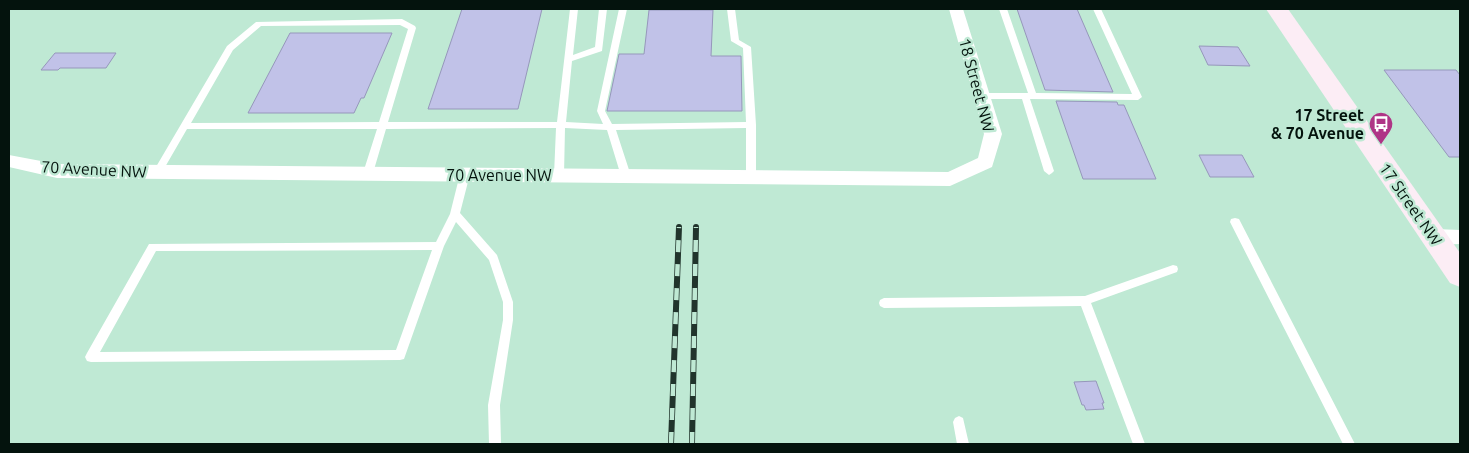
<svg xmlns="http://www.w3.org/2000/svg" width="1469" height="453" viewBox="0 0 1469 453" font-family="Ubuntu,sans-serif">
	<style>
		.building { fill: #c1c2e8; stroke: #9697bb }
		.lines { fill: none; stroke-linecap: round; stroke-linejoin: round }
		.lane { fill: #fff; fill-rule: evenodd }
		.street { fill: #fff; fill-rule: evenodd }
		.secondary { fill: #fcedf5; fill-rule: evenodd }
		.rail-casing { stroke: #21342c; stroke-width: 6 }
		.rail { stroke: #bfe9d4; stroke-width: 4.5; stroke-dasharray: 12; stroke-linecap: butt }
		.labels { text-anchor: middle; stroke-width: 5; stroke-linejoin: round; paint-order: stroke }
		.street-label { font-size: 16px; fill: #04130d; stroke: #bfe9d4 }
		.poi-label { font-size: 16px; font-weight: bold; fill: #04130d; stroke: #bfe9d4; text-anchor: end }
	</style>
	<rect width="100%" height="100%" fill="#bfe9d4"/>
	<!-- building -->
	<path class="building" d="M462 9H542L518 109H428Z
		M1017 9H1077L1113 92 1045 90Z
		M649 10H713L711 56H741L742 111H607L619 54H644Z
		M290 33H392L364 98H361L354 113H248Z
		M1199 46 1238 47 1250 66 1208 65Z
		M55 53H116L106 68H60L58 70H41Z
		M1384 70H1456L1460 75V157H1449Z
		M1056 101 1117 102 1118 105H1124L1156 179H1083Z
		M1199 155H1242L1254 177H1210Z
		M1096 381 1104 403H1102L1104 409 1086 410 1084 405H1082L1074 382Z"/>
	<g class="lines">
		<!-- lane -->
		<path class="lane" d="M570 9H578L573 55 595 47 599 9H607L602 51 572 61 566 122 603 124 597 111 619 9H627L605 111 612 124 746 122 743 48 731 41 727 9H735L739 40 751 47 756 125V177L754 180H748L746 177V128L616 130 631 176 626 180 621 176 607 130 565 128 564 175 559 179 556 178 554 175 556 128 386 129 373 173 368 177 363 173 377 129H187L161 174H155L153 172 227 46 256 22 402 19 415 26 416 28 388 122H557ZM400 25 408 29 379 122 191 123 233 50 261 26Z
			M999 9H1007L1036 93 1132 94 1093 9H1101L1142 97 1138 100 1030 99 1054 171 1052 173 1049 175 1044 171 1022 99H981L977 96 981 93H1028Z
			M465 170 470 174 460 213 497 255 513 302V320L500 405 501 444H489L488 405 503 320V302L489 260 456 222 444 246 404 359 400 360 91 362 87 361 85 357 87 353 149 244 436 242 450 214 460 174ZM432 250 396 350 100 352 156 251Z
			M1235 218 1239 219 1355 444H1343L1230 222 1231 219Z
			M1173 265 1177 266 1178 269 1177 272 1091 303 1145 444H1133L1081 306 884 308 880 306 879 303 880 300 884 298 1085 296Z
			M959 416 963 418 969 444H957L953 422 955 418Z"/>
		<!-- street -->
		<path class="street" d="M949 9H963L1002 134 992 167 950 186 57 178 9 167V155L57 164 948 172 978 158 984 134Z
			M1435 229 1460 230V244L1435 245 1428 242 1426 237 1428 232Z"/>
		<!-- secondary -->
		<path class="secondary" d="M1266 9H1288L1460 253V287L1450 283Z"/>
		<defs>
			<path id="rail" d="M671 444 679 227
				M692 444 696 227"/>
		</defs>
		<!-- rail casing -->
		<use href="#rail" class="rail-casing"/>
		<!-- rail -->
		<use href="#rail" class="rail"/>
	</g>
	<!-- icons -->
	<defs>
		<symbol id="bus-pin" viewBox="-11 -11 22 30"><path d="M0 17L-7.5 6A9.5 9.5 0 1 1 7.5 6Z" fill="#af3486" stroke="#bfe9d4"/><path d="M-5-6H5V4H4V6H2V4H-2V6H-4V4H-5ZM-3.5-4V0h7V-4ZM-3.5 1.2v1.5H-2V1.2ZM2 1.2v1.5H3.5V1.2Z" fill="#fff"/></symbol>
	</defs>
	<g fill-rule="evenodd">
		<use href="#bus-pin" x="1367" y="110" width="28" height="38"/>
	</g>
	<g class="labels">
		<!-- street labels -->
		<g class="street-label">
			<text transform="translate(977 85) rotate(75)" y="6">18 Street NW</text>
			<text transform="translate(94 169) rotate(3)" y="6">70 Avenue NW</text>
			<text x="499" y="181">70 Avenue NW</text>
			<text transform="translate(1411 204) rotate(55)" y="6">17 Street NW</text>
		</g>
		<!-- poi labels -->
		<g class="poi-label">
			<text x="1364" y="121">17 Street<tspan x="1364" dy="18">&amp; 70 Avenue</tspan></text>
		</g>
	</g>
	<!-- border -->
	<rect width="1469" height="453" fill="none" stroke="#04130d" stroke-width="20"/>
</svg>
